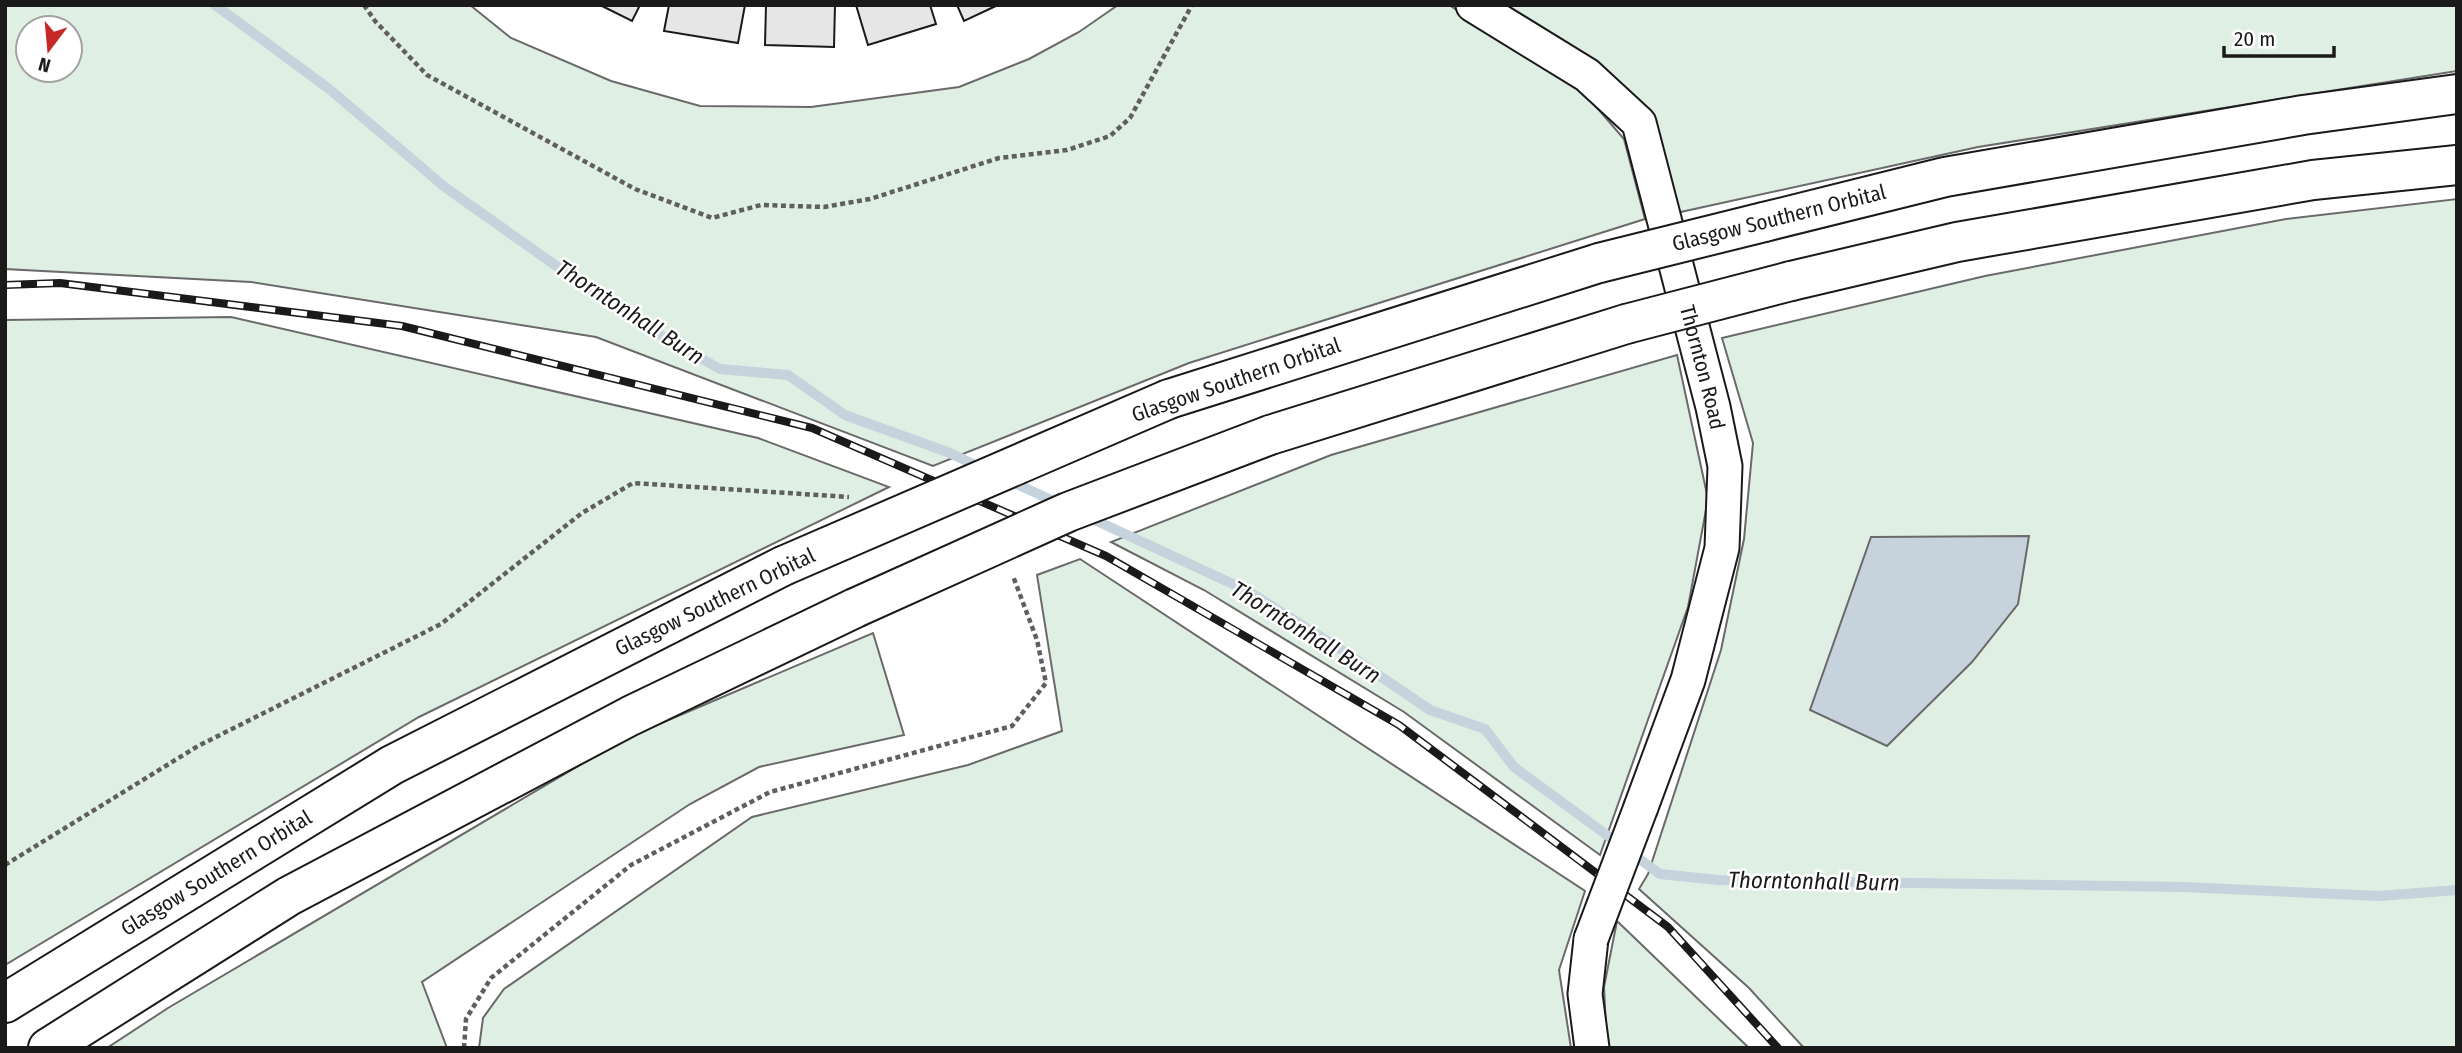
<svg xmlns="http://www.w3.org/2000/svg" width="2462" height="1053" viewBox="0 0 2462 1053" font-family="'Fira Sans Condensed',sans-serif">
	<style>
		.green { fill: #e0efe3; stroke: #6a6a6a; stroke-width: 2; fill-rule: evenodd }
		.water { fill: #c6d2dc; stroke: #6a6a6a; stroke-width: 2 }
		.lines { fill: none; stroke-linecap: round; stroke-linejoin: round }
		.stream { stroke: #c6d2dc; stroke-width: 10 }
		.building { fill: #e6e6e6; stroke: #1a1a1a; stroke-width: 2 }
		.minor-casing { stroke: #1a1a1a; stroke-width: 37 }
		.trunk-casing { stroke: #1a1a1a; stroke-width: 42 }
		.path { stroke: #5f5f5f; stroke-width: 4.5; stroke-dasharray: 5 3.5; stroke-linecap: butt }
		.minor { stroke: #fff; stroke-width: 33 }
		.trunk { stroke: #fff; stroke-width: 38 }
		.rail-casing { stroke: #1a1a1a; stroke-width: 8 }
		.rail { stroke: #fff; stroke-width: 5; stroke-dasharray: 16; stroke-linecap: butt }
		.minor-bridge-casing { stroke: #1a1a1a; stroke-width: 37; stroke-linecap: butt }
		.trunk-bridge-casing { stroke: #1a1a1a; stroke-width: 42; stroke-linecap: butt }
		.minor-bridge { stroke: #fff; stroke-width: 33 }
		.trunk-bridge { stroke: #fff; stroke-width: 38 }
		.labels { text-anchor: middle; stroke-width: 5; stroke-linejoin: round; paint-order: stroke }
		.street-label { font-size: 21px; fill: #1a1a1a; stroke: #fff }
		.water-label { font-size: 23px; font-style: italic; fill: #1a1a1a; stroke: #fff }
	</style>
	<rect width="100%" height="100%" fill="#fff"/>
	<!-- green -->
	<path class="green" d="M5 5H470L511 38 611 81 700 106 811 107 959 87 1029 59 1079 32 1118 5H1449L1586 95 1624 139 1645 219 1189 363 933 466 596 337 251 282 5 269ZM28 28H70V70H28Z
		M1498 5H2457V71L1978 147 1676 213 1649 110Z
		M2457 199V1048H1804L1749 988 1639 889 1648 874 1721 650 1744 539 1753 443 1722 338 1985 276 2286 219Z
		M231 317 758 438 889 487 419 717 5 965V320Z
		M1677 355 1708 499 1688 607 1600 855 1404 712 1204 590 1111 542 1331 455Z
		M1080 559 1585 891 1559 970 1571 1048H479L483 1018 504 989 752 817 968 765 1062 731 1037 575Z
		M873 633 904 735 759 767 690 804 422 982 447 1048H107L168 1008 624 739Z
		M1617 921 1749 1048H1607L1604 987Z"/>
	<!-- water -->
	<path class="water" d="M2029 536 2018 604 1972 662 1887 746 1810 710 1871 537Z"/>
	<g class="lines">
		<!-- stream -->
		<path class="stream" d="M215 5 328 88 446 188 630 318 720 369 788 375 845 415 950 453 983 469
			M1008 480 1060 504
			M1084 515 1248 591 1343 651 1430 710 1485 729 1514 767 1660 874 1718 880 2184 887 2379 896 2457 890"/>
	</g>
	<!-- building -->
	<path class="building" d="M600 5H640L632 21Z
		M669 5H745L738 43 664 31Z
		M766 5H835L834 47 765 45Z
		M856 5H930L936 24 868 45Z
		M957 5H998L964 21Z"/>
	<g class="lines">
		<defs>
			<g id="minor">
				<path id="s1" d="M1473 5 1587 75 1639 123 1713 407 1725 466 1722 548 1688 680 1641 807"/>
				<path d="M1591 939 1585 994 1592 1048"/>
			</g>
			<g id="trunk">
				<path d="M1764 222 1945 177 2303 115 2457 94"/>
				<path d="M1791 281 1957 242 2313 180 2457 165"/>
				<path d="M1169 399 1599 263"/>
				<path d="M1270 435 1626 324"/>
				<path id="s2" d="M5 1003 392 765 783 566"/>
				<path d="M48 1048 289 896 630 716 855 608"/>
			</g>
		</defs>
		<!-- minor casing -->
		<use href="#minor" class="minor-casing"/>
		<!-- trunk casing -->
		<use href="#trunk" class="trunk-casing"/>
		<!-- path -->
		<path class="path" d="M364 5 375 21 427 75 635 189 712 218 761 205 824 207 870 199 999 158 1067 150 1110 136 1130 118 1192 5
			M5 865 198 746 441 624 582 513 633 483 849 497
			M464 1048 466 1019 491 978 631 865 770 792 1012 726 1046 683 1037 640 1013 576"/>
		<!-- minor -->
		<use href="#minor" class="minor"/>
		<!-- trunk -->
		<use href="#trunk" class="trunk"/>
		<defs>
			<path id="rail" d="M5 285 60 283 402 326 812 428 1106 556 1399 725 1668 927 1778 1048"/>
		</defs>
		<!-- rail casing -->
		<use href="#rail" class="rail-casing"/>
		<!-- rail -->
		<use href="#rail" class="rail"/>
		<defs>
			<path id="minor-bridge" d="M1591 939 1641 807"/>
			<path id="trunk-bridge" d="M1599 263 1764 222
				M1626 324 1791 281
				M783 566 1169 399
				M855 608 1068 512 1270 435"/>
		</defs>
		<!-- minor-bridge casing -->
		<use href="#minor-bridge" class="minor-bridge-casing"/>
		<!-- trunk-bridge casing -->
		<use href="#trunk-bridge" class="trunk-bridge-casing"/>
		<!-- minor-bridge -->
		<use href="#minor-bridge" class="minor-bridge"/>
		<!-- trunk-bridge -->
		<use href="#trunk-bridge" class="trunk-bridge"/>
	</g>
	<g class="labels">
		<!-- street labels -->
		<g class="street-label">
			<text transform="translate(1779 218) rotate(-14)" y="7">Glasgow Southern Orbital</text>
			<text dy="7" stroke="none"><textPath href="#s1" startOffset="457">Thornton Road</textPath></text>
			<text transform="translate(1236 380) rotate(-19)" y="7">Glasgow Southern Orbital</text>
			<text transform="translate(715 602) rotate(-26)" y="7">Glasgow Southern Orbital</text>
			<text dy="7" stroke="none"><textPath href="#s2" startOffset="248">Glasgow Southern Orbital</textPath></text>
		</g>
		<!-- water labels -->
		<g class="water-label">
			<text transform="translate(630 312) rotate(33)" y="8">Thorntonhall Burn</text>
			<text transform="translate(1306 632) rotate(32)" y="8">Thorntonhall Burn</text>
			<text transform="translate(1814 881) rotate(1)" y="8">Thorntonhall Burn</text>
		</g>
	</g>
	<!-- border -->
	<rect width="2462" height="1053" fill="none" stroke="#1a1a1a" stroke-width="14"/>
	<!-- north arrow -->
	<g transform="translate(49 49) rotate(196)"><circle r="33" fill="#ffffff" stroke="#a3a3a3" stroke-width="2"/>
	<path d="M0-5L12 26L0 18L-12 26Z" fill="#c62828"/>
	<text y="-10" font-size="19" font-weight="bold" text-anchor="middle" fill="#1a1a1a">N</text>
	</g>
	<!-- scale -->
	<path d="M2224 46v10h110v-10" fill="none" stroke="#1a1a1a" stroke-width="3.5"/>
	<text x="2234" y="46" font-size="21" fill="#1a1a1a" stroke="#ffffff" stroke-width="5" paint-order="stroke">20 m</text>
</svg>
